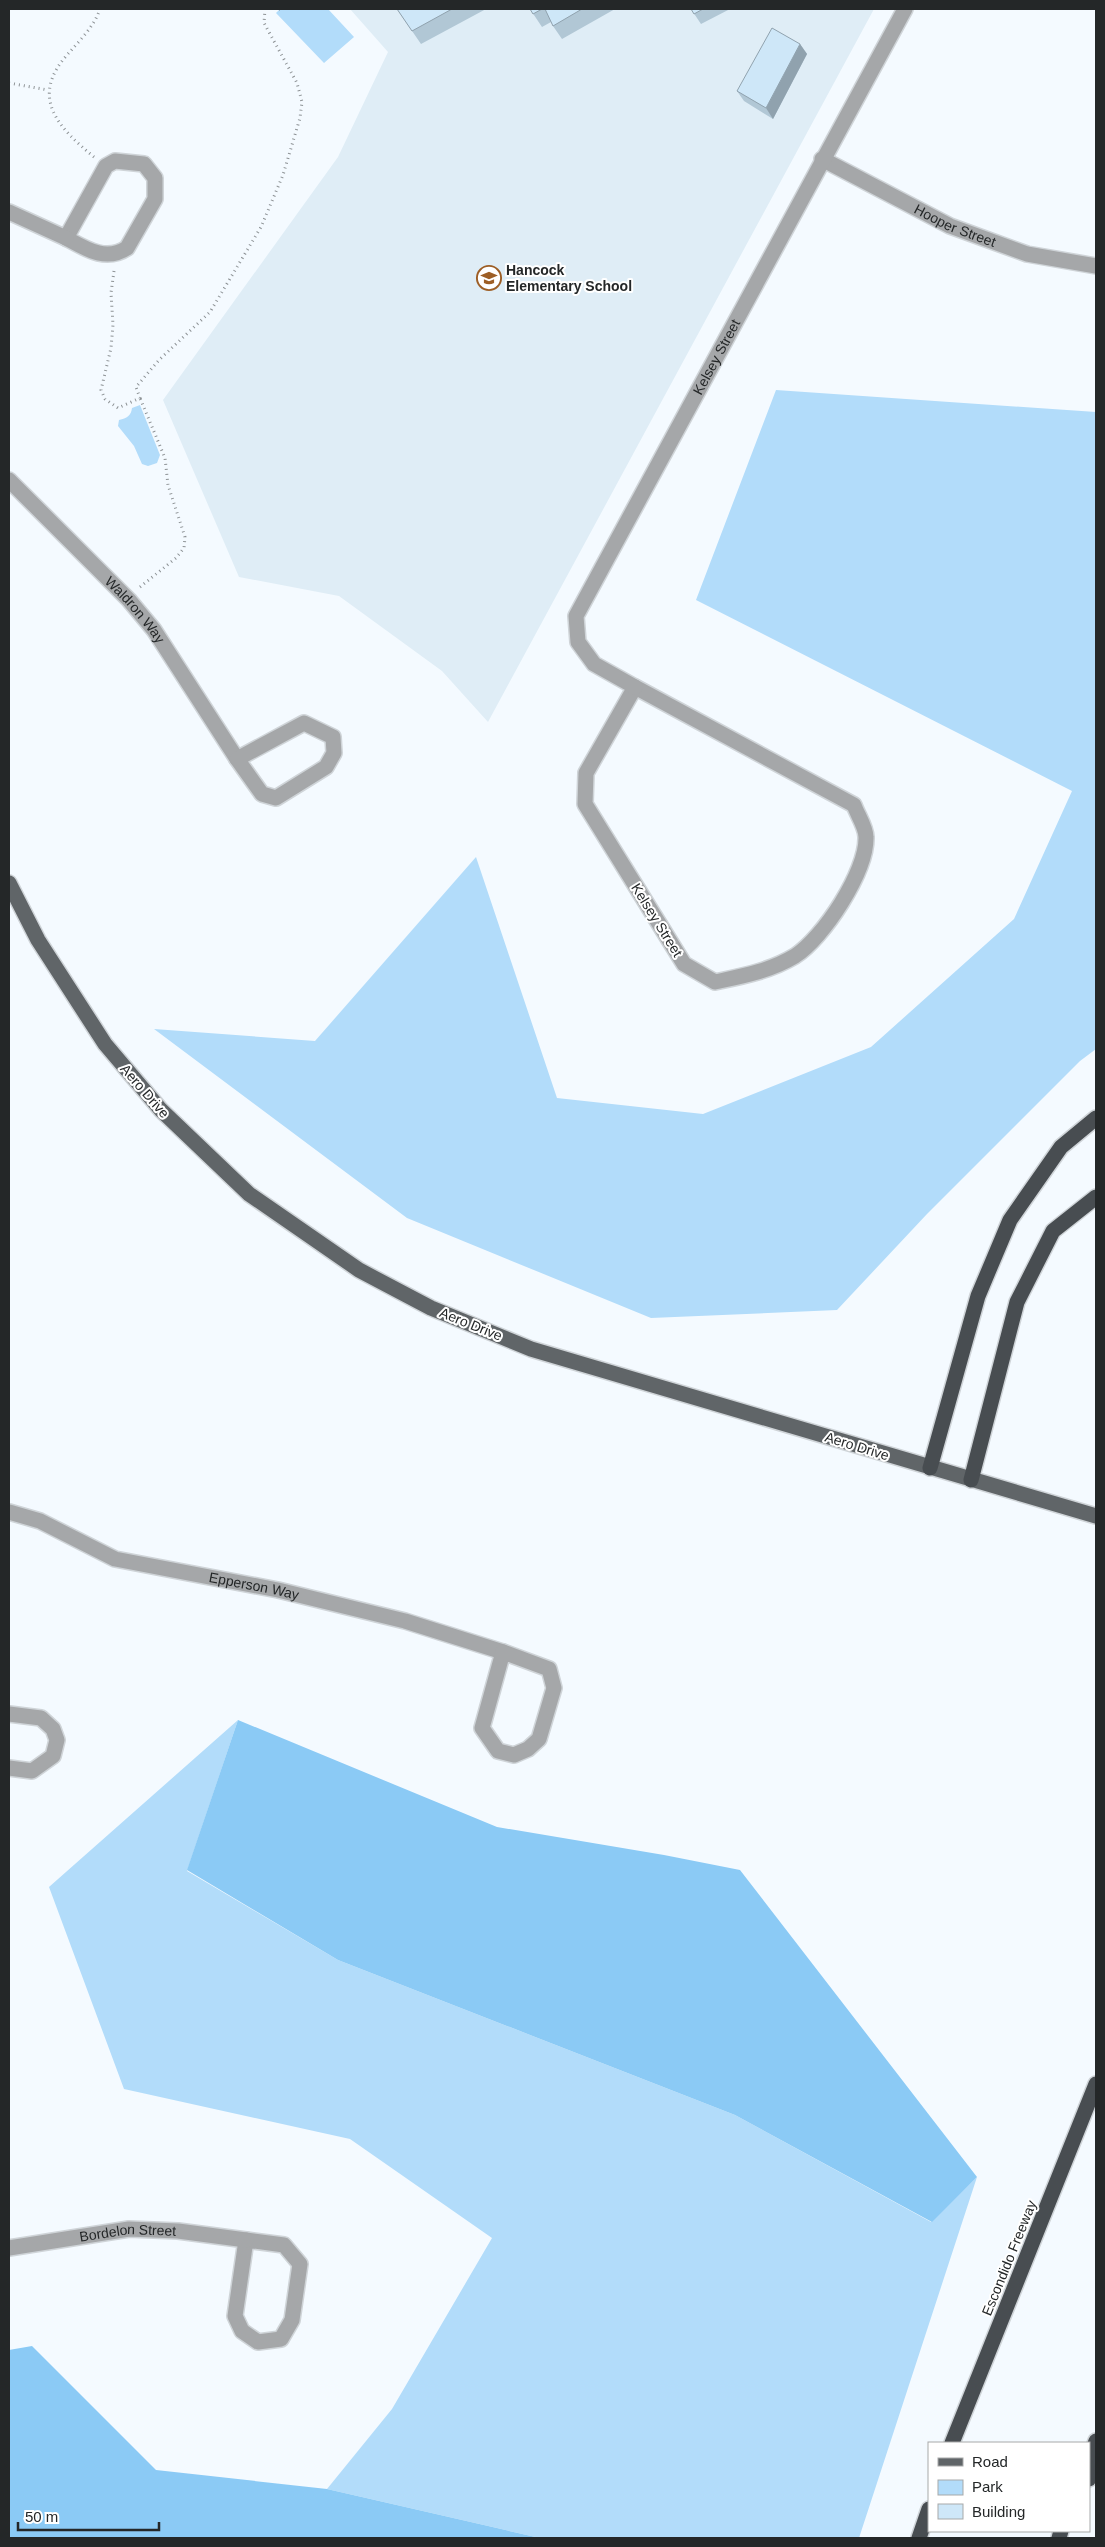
<svg xmlns="http://www.w3.org/2000/svg" width="1105" height="2547" viewBox="0 0 1105 2547" font-family="Arial,sans-serif">
	<style>
		.built { fill: #dfedf6 }
		.green { fill: #b2dcfa }
		.forest { fill: #8bcaf5 }
		.lines { fill: none; stroke-linecap: round; stroke-linejoin: round }
		.street-casing { stroke: #cfd4d8; stroke-width: 18 }
		.primary-casing { stroke: #cfd4d8; stroke-width: 18 }
		.highway-casing { stroke: #cfd4d8; stroke-width: 18 }
		.path { stroke: #8d9295; stroke-width: 3; stroke-dasharray: 1 4; stroke-linecap: butt }
		.street { stroke: #a5a7a9; stroke-width: 15 }
		.primary { stroke: #606568; stroke-width: 15 }
		.highway { stroke: #484d51; stroke-width: 15 }
		.wall { fill: #b1c7d5 }
		.shaded-wall { fill: #90a2ae }
		.building { fill: #cee7f8; stroke: #90a2ae }
		.labels { text-anchor: middle; stroke-width: 4; stroke-linejoin: round; paint-order: stroke }
		.street-label { font-size: 14px; fill: #242728; stroke: #fff }
		.poi-label { font-size: 14px; font-weight: bold; fill: #242728; stroke: #fff; text-anchor: start }
	</style>
	<rect width="100%" height="100%" fill="#f4faff"/>
	<!-- built -->
	<path class="built" d="M350 9H874L488 722 442 671 339 596 239 577 163 400 338 157 388 52Z"/>
	<!-- green -->
	<path class="green" d="M280 9H328L354 37 324 63 276 13Z
		M776 390 1096 412V1049L1080 1061 927 1214 837 1310 651 1318 407 1218 154 1029 315 1041 476 857 557 1098 703 1114 871 1047 1014 919 1072 791 696 600Z
		M140 405 160 455 157 463 148 466 142 464 134 446 118 426 119 420C127 418 131 416 132 408Z
		M238 1720 187 1871 338 1960 735 2115 931 2222 977 2177 859 2538H540L327 2489 392 2409 492 2238 350 2139 124 2089 49 1887Z"/>
	<!-- forest -->
	<path class="forest" d="M238 1720 497 1827 664 1855 740 1870 977 2177 932 2222 735 2115 338 1960 187 1870Z
		M32 2346 156 2470 327 2489 540 2538H9V2350Z"/>
	<g class="lines">
		<defs>
			<g id="street">
				<path id="s1" d="M822 159 950 226 1027 254 1096 266"/>
				<path d="M115 161 144 164 155 178V199L127 248C106 262 86 249 66 238L106 166Z"/>
				<path d="M9 212 66 238"/>
				<path id="s2" d="M9 480 129 600 154 630 237 759"/>
				<path d="M635 687 854 805C857 814 866 827 866 837 867 872 823 938 795 956 770 971 743 976 715 982L684 964 585 804 586 773Z"/>
				<path id="s3" d="M635 687 594 664 578 642 576 616 905 9"/>
				<path d="M304 723 333 737 334 753 326 767 276 798 262 794 237 759Z"/>
				<path id="s4" d="M9 1512 40 1521 115 1559 278 1590 405 1621 503 1652"/>
				<path d="M503 1652 549 1669 554 1688 539 1739 528 1749 514 1755 498 1751 482 1728Z"/>
				<path d="M9 1714 41 1718 53 1729 57 1740 53 1756 32 1771 9 1768"/>
				<path d="M246 2240 284 2245 300 2264 292 2320 281 2339 258 2342 242 2331 235 2316Z"/>
				<path id="s5" d="M9 2248 129 2229 178 2231 246 2240"/>
			</g>
			<path id="primary" d="M9 883 38 940 105 1044 161 1110 249 1194 359 1270 431 1308 531 1349 1096 1516"/>
			<path id="highway" d="M930 1468 978 1296 1010 1220 1061 1147 1096 1118
				M971 1480 1017 1302 1053 1231 1096 1197
				M952 2443 1096 2084
				M1089 2460 1096 2441
				M1089 2479 1096 2465
				M919 2538 929 2509
				M1059 2538 1061 2531"/>
		</defs>
		<!-- street casing -->
		<use href="#street" class="street-casing"/>
		<!-- primary casing -->
		<use href="#primary" class="primary-casing"/>
		<!-- highway casing -->
		<use href="#highway" class="highway-casing"/>
		<!-- path -->
		<path class="path" d="M279 9H280
			M9 83 48 90
			M94 157C59 128 29 98 67 55 79 41 94 27 100 9
			M114 271 111 293 113 325 111 348 101 390 105 399 118 408 140 398 136 387 159 360 210 312 261 227 283 175 300 118 302 102 297 83 264 23 265 9
			M140 587 176 558 184 548 185 537 168 485 165 458 140 398"/>
		<!-- street -->
		<use href="#street" class="street"/>
		<!-- primary -->
		<use href="#primary" class="primary"/>
		<!-- highway -->
		<use href="#highway" class="highway"/>
	</g>
	<!-- wall -->
	<path class="wall" d="M397 9H486L421 44Z
		M530 9H615L562 39 553 26 551 22 542 27Z
		M691 9H730L701 24Z
		M800 44 807 54 773 119 744 101 737 91Z"/>
	<!-- shaded-wall -->
	<path class="shaded-wall" d="M800 44 807 54 773 119 766 108Z"/>
	<!-- building -->
	<path class="building" d="M397 9H452L412 31Z
		M530 9H542L533 14Z
		M545 9H582L553 26Z
		M691 9H703L694 14Z
		M772 28 800 44 766 108 737 91Z"/>
	<!-- icons -->
	<defs>
		<symbol id="school-ring" viewBox="-11 -11 22 22"><circle r="9.5" fill="#fff" stroke="#9d5e25" stroke-width="1.5"/><path d="M0-5L7-2L0 1L-7-2ZM-4 1L0 2.5L4 1V4Q0 6-4 4Z" fill="#9d5e25"/></symbol>
	</defs>
	<g fill-rule="evenodd">
		<use href="#school-ring" x="475" y="264" width="28" height="28"/>
	</g>
	<g class="labels">
		<!-- street labels -->
		<g class="street-label">
			<text dy="5" stroke="none"><textPath href="#s1" startOffset="149">Hooper Street</textPath></text>
			<text dy="5" stroke="none"><textPath href="#s3" startOffset="395">Kelsey Street</textPath></text>
			<text dy="5" stroke="none"><textPath href="#s2" startOffset="181">Waldron Way</textPath></text>
			<text transform="translate(657 920) rotate(58)" y="5">Kelsey Street</text>
			<text transform="translate(145 1091) rotate(49)" y="5">Aero Drive</text>
			<text transform="translate(471 1324) rotate(22)" y="5">Aero Drive</text>
			<text transform="translate(857 1446) rotate(17)" y="5">Aero Drive</text>
			<text dy="5" stroke="none"><textPath href="#s4" startOffset="258">Epperson Way</textPath></text>
			<text dy="5" stroke="none"><textPath href="#s5" startOffset="120">Bordelon Street</textPath></text>
			<text transform="translate(1009 2258) rotate(-68)" y="5">Escondido Freeway</text>
		</g>
		<!-- poi labels -->
		<g class="poi-label">
			<text x="506" y="275">Hancock<tspan x="506" dy="16">Elementary School</tspan></text>
		</g>
	</g>
	<!-- border -->
	<rect width="1105" height="2547" fill="none" stroke="#242728" stroke-width="20"/>
	<!-- legend -->
	<rect x="928" y="2442" width="162" height="90" fill="#ffffff" stroke="#a7a9a9"/>
	<rect x="938" y="2458" width="25" height="8" fill="#606568" stroke="#a7a9a9"/>
	<text x="972" y="2467" font-size="15" fill="#242728">Road</text>
	<rect x="938" y="2480" width="25" height="15" fill="#b2dcfa" stroke="#a7a9a9"/>
	<text x="972" y="2492" font-size="15" fill="#242728">Park</text>
	<rect x="938" y="2504" width="25" height="15" fill="#cee7f8" stroke="#a7a9a9"/>
	<text x="972" y="2517" font-size="15" fill="#242728">Building</text>
	<!-- scale -->
	<path d="M18 2522v8h141v-8" fill="none" stroke="#242728" stroke-width="2.5"/>
	<text x="25" y="2522" font-size="15" fill="#242728" stroke="#ffffff" stroke-width="4" paint-order="stroke">50 m</text>
</svg>
